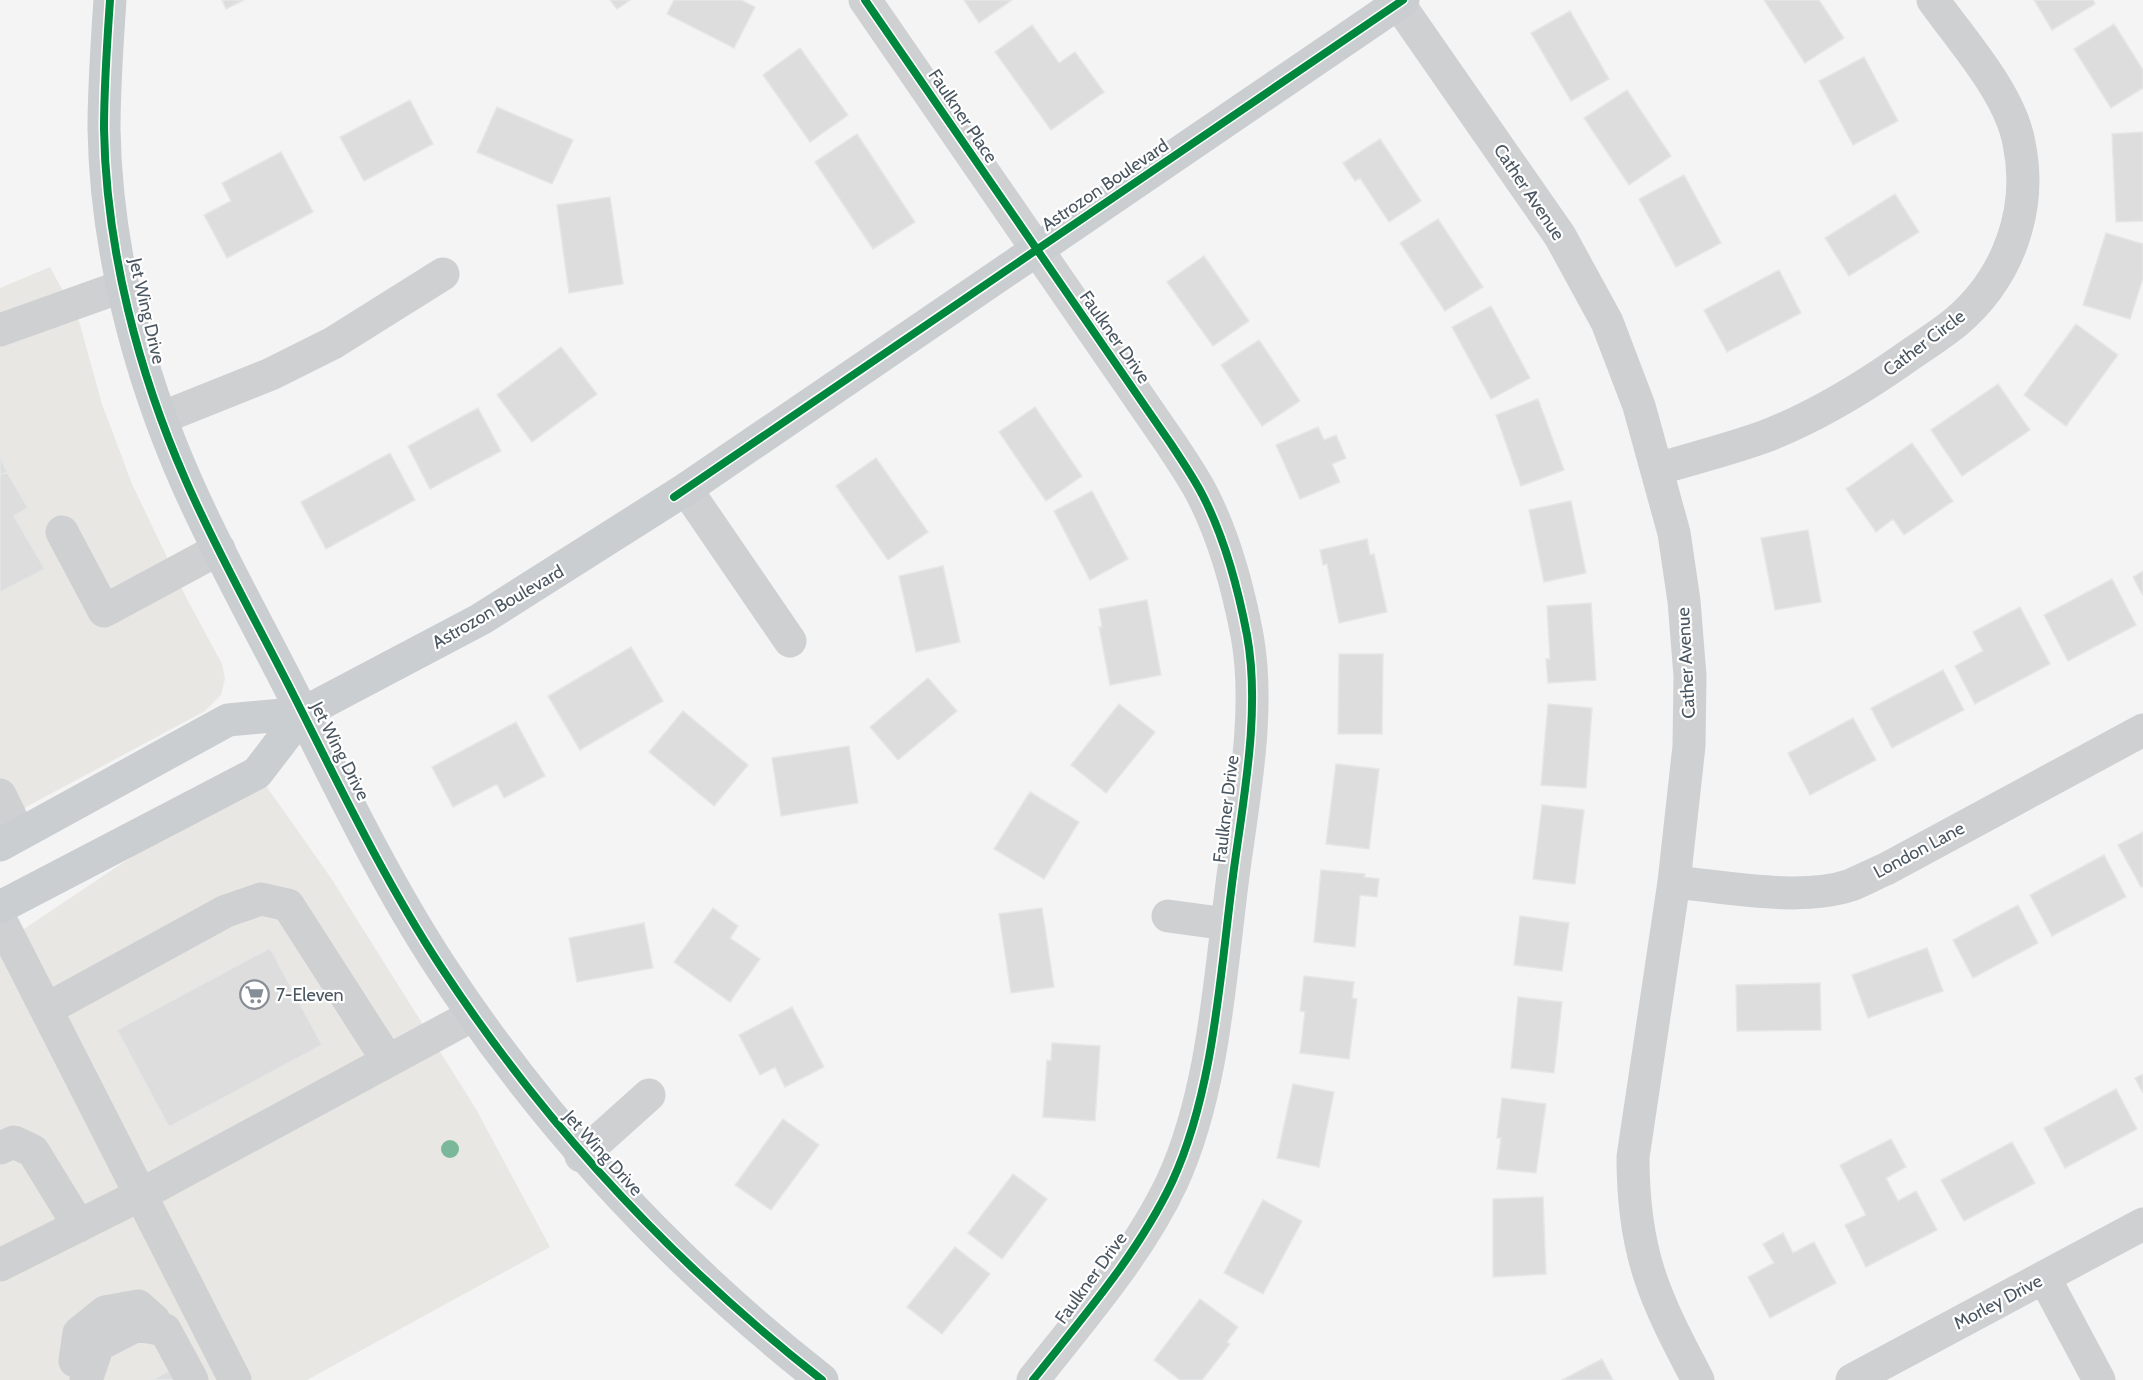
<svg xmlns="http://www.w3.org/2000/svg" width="2143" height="1380" viewBox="0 0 2143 1380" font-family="Cabin,sans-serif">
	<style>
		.commercial { fill: #e8e7e3 }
		.building { fill: #ddddde; stroke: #e5e6e7; stroke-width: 1.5 }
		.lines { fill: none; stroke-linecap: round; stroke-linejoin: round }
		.minor { stroke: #ced0d2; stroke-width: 33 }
		.major { stroke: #caced1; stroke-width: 33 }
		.cycleway-casing { stroke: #fff; stroke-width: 11 }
		.cycleway { stroke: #00873e; stroke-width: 8 }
		.tree { fill: #7ab899 }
		.labels { text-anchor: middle; stroke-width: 4.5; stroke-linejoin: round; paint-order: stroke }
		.street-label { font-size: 18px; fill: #4a5661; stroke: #fff }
		.poi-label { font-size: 18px; fill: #4a5661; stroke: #fff; text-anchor: start }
	</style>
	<rect width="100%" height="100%" fill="#f4f4f4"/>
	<!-- commercial -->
	<path class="commercial" d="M50 267 79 321 102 404 132 484 187 599 222 664 225 679 221 695 205 711 0 821V288Z
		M257 773 331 878 476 1109 550 1247 307 1380H0V945Z"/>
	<!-- building -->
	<path class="building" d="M222 0H244L226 9Z
		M610 0H630L617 9Z
		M674 0H741L755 7 734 48 667 14Z
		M964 0H1012L979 23Z
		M1764 0H1819L1844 38 1805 63Z
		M2034 0H2093L2095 4 2052 30Z
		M1570 11 1609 79 1571 101 1531 33Z
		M2114 24 2143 70V88L2111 108 2074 49Z
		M1032 25 1059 63 1075 52 1104 92 1051 130 995 52Z
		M800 48 848 115 810 142 763 75Z
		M1864 57 1898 121 1853 145 1819 81Z
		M1627 90 1671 156 1629 185 1584 118Z
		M410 100 433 144 364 181 340 137Z
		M497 107 573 140 552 184 477 152Z
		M2143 132V221L2116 222 2112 134Z
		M857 134 915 222 873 249 815 162Z
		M1380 139 1421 201 1389 222 1360 178 1355 181 1343 163Z
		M281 152 313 212 227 258 204 215 231 201 222 183Z
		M1684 175 1721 243 1676 267 1639 199Z
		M1895 194 1919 232 1849 276 1825 238Z
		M610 197 623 284 569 293 557 205Z
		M1438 219 1483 287 1445 311 1400 243Z
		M2106 233 2143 244V278L2130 319 2083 305Z
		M1204 256 1249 321 1213 346 1167 282Z
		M1779 270 1801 313 1727 352 1704 310Z
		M1491 306 1530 378 1491 399 1452 327Z
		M2076 324 2118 355 2066 426 2024 395Z
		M1259 340 1300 401 1262 426 1221 365Z
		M561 347 597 394 532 442 497 395Z
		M1998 384 2030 430 1962 476 1931 430Z
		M1538 399 1564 470 1521 486 1496 415Z
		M1035 407 1082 476 1046 501 999 432Z
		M478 408 501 451 430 489 408 446Z
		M1318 427 1324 440 1336 435 1346 458 1332 464 1340 482 1300 499 1276 445Z
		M1912 443 1953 501 1904 535 1893 519 1876 532 1846 489Z
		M390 453 415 500 326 549 301 502Z
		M0 457 7 472 0 475Z
		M876 458 928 532 888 560 836 486Z
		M7 472 28 508 14 516 45 569 0 592V475Z
		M1092 491 1128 559 1090 580 1054 511Z
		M1571 501 1586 573 1544 582 1529 510Z
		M1808 530 1821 602 1775 610 1761 538Z
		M1367 539 1370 555 1374 554 1387 612 1339 623 1327 564 1323 565 1320 550Z
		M943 566 960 642 916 652 899 576Z
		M2143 571V596L2133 577Z
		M2112 579 2136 625 2068 661 2044 615Z
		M1147 600 1161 675 1110 685 1099 627H1102L1099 609Z
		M1591 603 1596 680 1548 683 1546 659H1550L1547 606Z
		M2020 607 2050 664 1975 704 1955 666 1983 651 1973 632Z
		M631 647 663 701 580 750 548 696Z
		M1339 654H1383L1382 734H1338Z
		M1943 670 1964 710 1892 748 1871 708Z
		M928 678 957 711 898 760 870 727Z
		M1119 704 1155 732 1106 793 1071 765Z
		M1548 704 1592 708 1586 788 1541 785Z
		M683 711 748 765 714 806 649 752Z
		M1853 718 1876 760 1810 795 1788 753Z
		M516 722 545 776 504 798 497 784 453 807 432 767Z
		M849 746 858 803 781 816 772 758Z
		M1336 764 1379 769 1369 849 1326 844Z
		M1030 792 1079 822 1044 879 994 849Z
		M1542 805 1584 810 1575 884 1533 879Z
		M2143 832V886L2141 887 2118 845Z
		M2104 855 2126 897 2052 936 2030 895Z
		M1321 870 1365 874 1364 877 1379 879 1377 897 1360 895 1355 947 1314 942Z
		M2018 905 2038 943 1973 978 1953 940Z
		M713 908 738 926 730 938 760 959 730 1002 674 962Z
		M1042 908 1054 987 1011 993 999 914Z
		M1520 916 1569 923 1562 971 1514 965Z
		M644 923 653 968 577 982 569 938Z
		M270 948 322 1045 169 1127 117 1030Z
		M1927 948 1943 991 1868 1018 1852 975Z
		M1304 976 1354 982 1352 998 1357 999 1349 1059 1300 1053 1305 1012 1300 1011Z
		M1820 983 1821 1030 1737 1031 1736 985Z
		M1518 997 1562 1002 1554 1073 1511 1068Z
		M792 1007 824 1067 785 1087 775 1067 760 1075 739 1035Z
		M1052 1043 1100 1046 1095 1121 1043 1117 1047 1060 1051 1061Z
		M2143 1074V1093L2135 1078Z
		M1293 1084 1334 1092 1319 1167 1277 1158Z
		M2116 1089 2137 1129 2065 1168 2044 1128Z
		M1502 1098 1546 1104 1536 1173 1497 1169 1501 1138H1497Z
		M783 1119 819 1145 771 1210 735 1185Z
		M1891 1139 1906 1167 1886 1178 1898 1201 1916 1191 1937 1230 1866 1267 1845 1225 1866 1215 1840 1165Z
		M2012 1142 2035 1183 1964 1221 1941 1180Z
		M1013 1174 1047 1199 1002 1259 968 1233Z
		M1543 1197 1546 1274 1493 1277V1199Z
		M1263 1200 1302 1221 1263 1294 1224 1273Z
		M1783 1233 1793 1253 1814 1242 1836 1283 1770 1318 1748 1277 1774 1263 1763 1244Z
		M955 1247 990 1274 942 1334 907 1307Z
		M1200 1299 1238 1327 1227 1342 1230 1344 1202 1380H1180L1154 1360Z
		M1602 1359 1613 1380H1562Z
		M170 1370 176 1380H152Z"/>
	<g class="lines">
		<!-- minor -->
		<path class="minor" d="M865 0 1171 444C1182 461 1194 478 1203 496 1225 539 1238 588 1247 635 1261 711 1243 800 1233 876 1220 975 1214 1091 1172 1182 1138 1254 1082 1318 1033 1380
			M1396 0 1560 236 1607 322 1639 406 1674 533 1684 601 1690 676 1689 746 1674 882 1633 1157C1633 1253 1654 1297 1698 1380
			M0 330 123 286
			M161 418 271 374 333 343 443 274
			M1658 469C1693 458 1731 449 1766 436 1815 417 1858 391 1901 361 1919 348 1939 336 1956 322 2008 278 2033 210 2019 143 2010 93 1962 41 1933 0
			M686 489 790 641
			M62 532 104 611 219 549
			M0 795 19 834
			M1674 882C1727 887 1801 902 1851 885 1863 880 1874 874 1886 869L2143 730
			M1168 916 1227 924
			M0 919 235 1380
			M47 1009 226 911 261 899 288 905 388 1061
			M0 1148 14 1142 33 1151 79 1226
			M581 1156 649 1095
			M0 1265 142 1194 473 1015
			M2044 1277 2099 1380
			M75 1361 79 1333 105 1312 138 1306 154 1320
			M86 1380 98 1345 137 1325 165 1330 192 1380
			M1852 1380 2143 1224"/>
		<!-- major -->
		<path class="major" d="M110 0C107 43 104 86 104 129 106 248 138 372 186 481 217 552 256 621 291 690 338 783 384 880 441 967 546 1127 672 1262 822 1380
			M0 845 228 720 303 713 481 619 686 489 1403 0
			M0 907 257 773 303 713"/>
		<defs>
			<path id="cycleway" d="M110 0C107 43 104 86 104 129 106 248 138 372 186 481 217 552 256 621 291 690 338 783 384 880 441 967 546 1127 672 1262 822 1380
				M865 0 1171 444C1182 461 1194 478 1203 496 1225 539 1238 588 1247 635 1261 711 1243 800 1233 876 1220 975 1214 1091 1172 1182 1138 1254 1082 1318 1033 1380
				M674 497 1403 0"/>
		</defs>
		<!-- cycleway casing -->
		<use href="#cycleway" class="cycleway-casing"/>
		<!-- cycleway -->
		<use href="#cycleway" class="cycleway"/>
	</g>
	<!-- trees -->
	<circle class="tree" cx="450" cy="1149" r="9"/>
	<!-- icons -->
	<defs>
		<symbol id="supermarket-ring" viewBox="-11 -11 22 22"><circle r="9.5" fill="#fff" stroke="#868d94" stroke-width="1.5"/><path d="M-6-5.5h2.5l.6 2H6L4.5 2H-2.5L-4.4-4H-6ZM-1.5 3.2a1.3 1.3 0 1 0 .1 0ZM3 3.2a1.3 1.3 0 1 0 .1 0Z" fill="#868d94"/></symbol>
	</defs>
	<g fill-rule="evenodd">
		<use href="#supermarket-ring" x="238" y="978" width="33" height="33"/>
	</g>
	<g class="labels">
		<!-- street labels -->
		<g class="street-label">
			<text transform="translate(963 116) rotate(56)" y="6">Faulkner Place</text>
			<text transform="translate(1105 185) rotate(-34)" y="6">Astrozon Boulevard</text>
			<text transform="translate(1529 192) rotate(56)" y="6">Cather Avenue</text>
			<text transform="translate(147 311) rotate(77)" y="6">Jet Wing Drive</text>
			<text transform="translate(1115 337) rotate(55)" y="6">Faulkner Drive</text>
			<text transform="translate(1924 343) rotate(-37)" y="6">Cather Circle</text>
			<text transform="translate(498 607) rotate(-30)" y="6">Astrozon Boulevard</text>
			<text transform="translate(1686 663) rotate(-93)" y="6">Cather Avenue</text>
			<text transform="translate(340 751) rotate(63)" y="6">Jet Wing Drive</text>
			<text transform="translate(1226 809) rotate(-83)" y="6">Faulkner Drive</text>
			<text transform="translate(1919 850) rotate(-28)" y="6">London Lane</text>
			<text transform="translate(603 1153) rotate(48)" y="6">Jet Wing Drive</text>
			<text transform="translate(1091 1278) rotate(-54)" y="6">Faulkner Drive</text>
			<text transform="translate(1998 1302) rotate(-28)" y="6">Morley Drive</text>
		</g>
		<!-- poi labels -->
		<g class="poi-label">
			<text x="276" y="1001">7-Eleven</text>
		</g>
	</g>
</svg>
